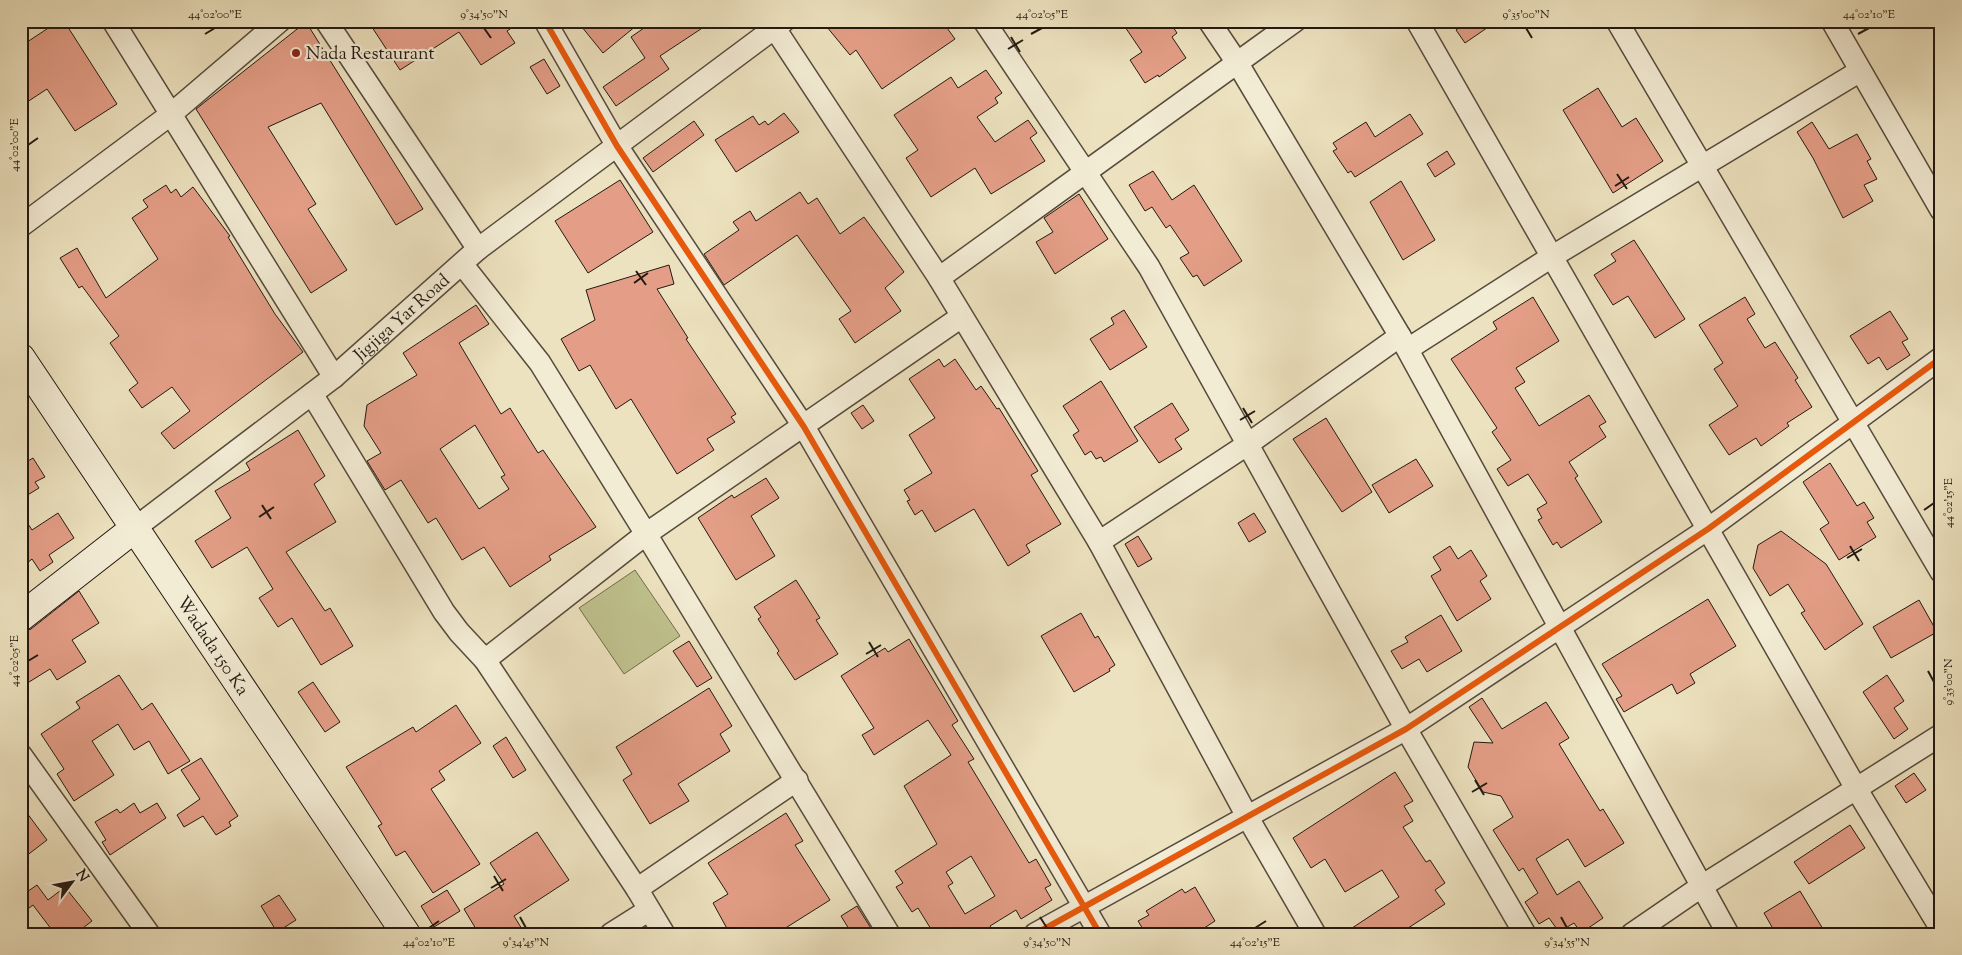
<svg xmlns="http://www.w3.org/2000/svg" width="1962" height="955" viewBox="0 0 1962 955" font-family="'Sorts Mill Goudy',serif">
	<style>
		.pitch { fill: #bfc18d; stroke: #716d4f }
		.building { fill: #e49e87; stroke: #231911; fill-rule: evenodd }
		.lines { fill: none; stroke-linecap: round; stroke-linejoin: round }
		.street-casing { stroke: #564b3c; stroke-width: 24 }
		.secondary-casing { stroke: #231911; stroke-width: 30 }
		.street { stroke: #f3ecd5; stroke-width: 21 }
		.secondary { stroke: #f3ecd5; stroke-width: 28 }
		.cycleway-casing { stroke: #f3ecd5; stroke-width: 9 }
		.cycleway { stroke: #e8590c; stroke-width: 6 }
		.ticks { fill: none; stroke: #231911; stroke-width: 2 }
		.poi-dot { fill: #8f2418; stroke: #f3ecd5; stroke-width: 2 }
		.labels { text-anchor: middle; stroke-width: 4.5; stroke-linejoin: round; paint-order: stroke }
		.poi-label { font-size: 18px; fill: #231911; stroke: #f3ecd5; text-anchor: start }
		.street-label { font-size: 18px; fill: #231911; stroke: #f3ecd5 }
		.neatline { fill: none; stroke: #231911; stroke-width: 2 }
		.ticks-label { font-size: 12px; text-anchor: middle; fill: #231911 }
	</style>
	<rect width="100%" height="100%" fill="#ede2bf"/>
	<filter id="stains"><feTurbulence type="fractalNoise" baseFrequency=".004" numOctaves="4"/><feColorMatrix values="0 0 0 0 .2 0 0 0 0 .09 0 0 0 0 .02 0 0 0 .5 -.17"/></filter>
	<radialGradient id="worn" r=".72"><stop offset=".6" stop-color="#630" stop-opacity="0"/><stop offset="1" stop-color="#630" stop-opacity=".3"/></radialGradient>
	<!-- pitch -->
	<path class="pitch" d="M635 570 680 636 624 674 579 608Z"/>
	<!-- building -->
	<path class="building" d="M59 21H64L117 104 75 131 47 89 21 106V46Z
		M368 21H522L507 31 515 43 481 65 459 32 400 70Z
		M577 21H642L603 53Z
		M654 21H713L660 56 669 69 616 106 603 87 645 58 631 37Z
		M822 21H942L955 39 882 89 856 50 850 55Z
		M1121 21H1169L1177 33 1172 37 1186 58 1159 77 1158 75 1145 83 1130 60 1142 52Z
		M1468 21H1497L1465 43 1456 30Z
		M306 22 423 209 396 225 321 103 268 127 316 204 308 209 347 270 311 293 196 109Z
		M544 59 560 86 547 94 530 67Z
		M986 70 1002 93 995 98 998 103 977 117 995 142 1028 120 1037 133 1030 138 1045 161 991 194 975 168 931 197 906 158 918 150 894 115 951 77 958 88Z
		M1598 88 1622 127 1636 118 1663 161 1613 193 1563 110Z
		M784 113 799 132 736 172 715 140 753 116 759 125 765 121 768 125Z
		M1410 114 1423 134 1355 177 1351 171 1348 173 1333 151 1337 149 1333 143 1366 122 1375 137Z
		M694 121 704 135 653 172 643 158Z
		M1812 122 1829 149 1857 134 1871 159 1867 161 1877 179 1864 185 1873 201 1843 218 1813 158 1797 132Z
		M1447 151 1455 164 1435 177 1427 164Z
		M1153 171 1172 200 1194 185 1242 261 1204 286 1197 275 1193 277 1180 258 1189 253 1170 225 1166 228 1152 207 1145 211 1129 185Z
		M620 180 653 232 588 273 555 221Z
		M1401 181 1435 240 1403 260 1370 202Z
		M166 185 171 193 176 189 181 197 193 187 230 236 228 237 275 314 303 352 174 449 161 433 190 411 172 387 142 408 129 390 138 383 110 343 119 336 82 286 79 288 60 258 77 248 106 298 158 259 132 218 148 207 143 200Z
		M800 192 808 204 817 198 840 234 864 217 904 272 885 288 901 311 855 343 839 319 851 311 797 235 724 285 704 254 739 230 733 222 750 211 756 221Z
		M1079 194 1108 239 1055 274 1036 242 1053 232 1044 218Z
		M1634 240 1685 319 1655 338 1628 296 1613 305 1594 275 1616 261 1611 254Z
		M669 265 674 284 657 289 688 338 686 339 736 414 731 417 735 422 707 439 714 450 677 474 631 399 616 409 590 365 579 371 561 339 595 320 586 290Z
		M1533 297 1559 341 1516 368 1525 382 1515 388 1539 426 1589 395 1606 422 1599 426 1606 437 1569 462 1578 476 1575 478 1602 522 1561 548 1557 542 1553 545 1538 520 1542 518 1537 509 1547 503 1528 474 1508 486 1497 469 1511 460 1492 432 1497 428 1451 359 1497 329 1493 322Z
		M1745 297 1755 314 1747 319 1765 348 1775 342 1798 378 1795 380 1812 407 1787 423 1789 426 1761 446 1756 438 1729 455 1709 425 1738 406 1714 369 1723 363 1699 325Z
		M476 305 489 324 459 343 501 414 510 408 538 453 543 450 596 527 549 556 551 560 510 587 484 547 462 560 436 518 428 523 401 480 385 490 367 461 381 453 364 426 367 405 417 375 403 353ZM475 425 505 475 501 477 509 489 479 509 440 449Z
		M1124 310 1147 347 1110 370 1090 339 1114 324 1111 318Z
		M1890 311 1908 339 1902 342 1910 355 1887 370 1879 357 1868 364 1850 336Z
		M939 359 944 367 955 359 976 390 981 386 997 409 999 408 1038 471 1031 475 1061 524 1026 545 1030 552 1008 566 974 509 935 532 922 510 915 515 907 501 910 500 904 490 932 473 909 435 935 418 909 379Z
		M1101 381 1138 441 1104 462 1101 457 1096 459 1091 451 1085 455 1073 435 1079 431 1063 406Z
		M1172 403 1189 430 1175 439 1182 449 1159 463 1134 427Z
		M863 405 874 421 862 429 851 413Z
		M1326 418 1372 492 1342 512 1293 439Z
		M298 430 325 476 314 484 336 522 286 552 325 611 330 608 353 646 321 665 292 618 278 627 259 598 273 589 247 547 212 568 195 541 231 518 215 491 250 470 246 463Z
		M33 458 45 477 35 482 39 488 21 499V461L23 464Z
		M1416 459 1433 486 1389 513 1372 485Z
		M1830 463 1857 506 1864 502 1874 518 1867 522 1876 537 1839 560 1820 529 1829 523 1803 482Z
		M766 478 779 498 751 516 775 556 736 580 698 518 732 495 734 498Z
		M21 513 32 530 58 513 74 538 49 555 53 562 40 571 32 559 21 568Z
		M1254 513 1266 532 1249 542 1238 523Z
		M1781 531 1826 564 1863 624 1825 650 1801 613 1805 611 1788 584 1770 596 1753 568 1758 545Z
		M1138 536 1152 559 1138 567 1125 544Z
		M1450 546 1458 559 1471 550 1487 576 1480 581 1491 599 1457 621 1431 576 1441 570 1433 557Z
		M796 580 820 618 816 620 838 654 795 680 777 653 779 651 758 619 761 617 754 607Z
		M79 591 99 623 72 640 86 662 57 680 50 669 21 687V632L31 629Z
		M1708 599 1736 646 1690 674 1695 683 1677 694 1672 684 1624 712 1616 699 1622 696 1602 664Z
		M1919 600 1937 632 1891 658 1873 627Z
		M1081 613 1095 638 1098 636 1115 665 1109 669 1110 671 1074 692 1041 636Z
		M1441 615 1462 651 1427 672 1419 659 1402 669 1391 651 1408 642 1405 637Z
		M909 639 958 721 952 725 974 759 968 762 1029 863 1036 859 1051 885 1045 888 1052 900 1021 919 1016 910 990 926 995 934H934L918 908 912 912 896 887 903 883 895 871 937 844 904 786 951 755 928 720 874 755 862 735 874 728 841 676 885 648 888 652ZM971 856 995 896 965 914 948 886 953 883 946 872Z
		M689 641 712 678 697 687 673 651Z
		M119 675 142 710 152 703 190 761 168 774 149 741 134 750 118 724 92 741 114 775 74 801 57 774 64 769 41 734 80 708 76 702Z
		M1887 675 1904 701 1894 708 1908 729 1894 739 1863 692Z
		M313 682 340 722 325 732 298 692Z
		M709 688 732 726 720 734 730 751 678 784 689 801 650 824 623 780 632 774 616 747Z
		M1482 698 1502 729 1546 702 1569 738 1559 744 1600 811 1603 809 1624 843 1585 867 1568 839 1536 859 1557 895 1579 881 1603 918 1581 933 1574 923 1559 932 1549 918 1539 924 1525 902 1538 893 1523 868 1519 871 1493 830 1513 817 1501 796 1483 792 1468 767 1474 742 1493 743 1469 707Z
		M456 705 481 743 439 771 445 780 431 789 480 864 433 893 405 851 396 856 378 826 382 824 346 767 413 727 416 732Z
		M506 737 526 770 513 778 493 746Z
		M201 758 238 816 229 822 231 826 216 835 203 816 184 827 177 815 200 799 181 770Z
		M1395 772 1413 801 1404 806 1413 821 1403 827 1426 862 1430 860 1445 883 1435 890 1445 904 1399 934H1343L1399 897 1382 870 1345 892 1325 859 1311 868 1293 838Z
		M1914 773 1926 790 1906 803 1895 786Z
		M134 803 140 813 157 803 166 818 110 855 102 842 106 840 95 822 117 809 120 813Z
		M21 805 47 840 21 860Z
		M786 813 803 841 795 845 830 900 776 934H730L713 903 728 894 708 863Z
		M1850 825 1865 848 1809 884 1794 862Z
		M537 832 569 880 514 916 525 934H479L464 909 504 884 490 863Z
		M37 885 48 900 65 887 92 921 75 934H55L33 905 21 914V896Z
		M1195 887 1215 921 1195 934H1146L1138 921 1149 915 1146 911 1182 889 1185 893Z
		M447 890 460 911 434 927 421 906Z
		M1800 891 1826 934H1776L1764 913Z
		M279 895 296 920 277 932 261 906Z
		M857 906 872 930 867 934H852L841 916Z"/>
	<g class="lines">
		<defs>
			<g id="street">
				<path d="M113 21 334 377"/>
				<path d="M326 21 478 249"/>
				<path d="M545 21 617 146 804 427 1100 934"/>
				<path d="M770 21 939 278 1099 542 1248 818 1315 934"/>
				<path d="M984 21 1149 267 1406 729 1525 934"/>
				<path d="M1209 21 1238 64 1400 336 1728 934"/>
				<path d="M1417 21 1857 790 1941 929"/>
				<path d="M1617 21 1941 572"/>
				<path d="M1832 21 1941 210"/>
				<path d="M21 226 170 115 280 21"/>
				<path d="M462 264 540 363 646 534 889 934"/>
				<path d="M939 278 1295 21"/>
				<path d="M1408 349 1553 256 1860 71"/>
				<path d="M312 394 444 612 459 632 485 660 637 889 664 934"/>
				<path id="s1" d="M135 528 334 377 478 249 784 21"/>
				<path d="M1099 542 1248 444 1400 336"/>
				<path d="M485 660 646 534 961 317"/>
				<path d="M21 755 149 934"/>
				<path d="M637 889 797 780"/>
				<path d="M611 934 649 910"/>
				<path d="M1035 934 1406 729 1708 529 1941 358"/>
				<path d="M1632 934 1702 886 1941 735"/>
			</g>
			<g id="secondary">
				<path id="s2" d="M21 358 406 934"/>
				<path d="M21 617 135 528"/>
			</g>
		</defs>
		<!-- street casing -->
		<use href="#street" class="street-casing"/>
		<!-- secondary casing -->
		<use href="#secondary" class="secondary-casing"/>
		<!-- street -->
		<use href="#street" class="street"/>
		<!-- secondary -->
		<use href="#secondary" class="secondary"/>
		<defs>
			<path id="cycleway" d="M545 21 617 146 804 427 1100 934
				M1035 934 1406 729 1708 529 1941 358"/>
		</defs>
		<!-- cycleway casing -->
		<use href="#cycleway" class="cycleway-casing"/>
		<!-- cycleway -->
		<use href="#cycleway" class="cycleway"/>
	</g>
	<!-- ticks -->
	<path class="ticks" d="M484 28 491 38M1526 28 1532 38M205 34 215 28M1031 34 1042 28M1858 34 1869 28M1011 37 1020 52M1008 49 1023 40M28 145 38 138M1617 174 1627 189M1615 186 1629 177M636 271 646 285M634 283 648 273M1243 408 1252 423M1240 420 1255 411M262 505 271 519M1924 510 1934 503M259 517 274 507M1850 546 1859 561M1847 558 1862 549M869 642 878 657M866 654 881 645M28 661 38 655M1928 671 1934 682M1475 780 1484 795M1472 792 1487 783M494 876 503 891M491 888 506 879M520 917 526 928M1040 917 1047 928M1561 917 1567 928M429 928 439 921M1255 928 1266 921"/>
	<!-- markers -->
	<circle class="poi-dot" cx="296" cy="53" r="5"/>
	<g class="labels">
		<!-- poi labels -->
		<g class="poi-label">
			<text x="306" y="59">Nada Restaurant</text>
		</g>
		<!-- street labels -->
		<g class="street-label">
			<text dy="6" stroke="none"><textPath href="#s1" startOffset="340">Jigjiga Yar Road</textPath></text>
			<text dy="6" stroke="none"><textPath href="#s2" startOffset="346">Wadada 150 Ka</textPath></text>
		</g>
	</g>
	<!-- margin -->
	<rect width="1962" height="955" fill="none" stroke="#ede2bf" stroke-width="55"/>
	<!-- north arrow -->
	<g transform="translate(72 882) rotate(58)" stroke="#f3ecd5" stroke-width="4" paint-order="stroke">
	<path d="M0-4L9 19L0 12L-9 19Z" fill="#231911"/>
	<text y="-8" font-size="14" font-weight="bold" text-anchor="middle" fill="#231911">N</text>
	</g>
	<rect x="28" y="28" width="1906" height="900" class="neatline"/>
	<g class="ticks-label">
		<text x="215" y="18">44°02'00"E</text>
		<text x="484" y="18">9°34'50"N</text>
		<text x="1042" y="18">44°02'05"E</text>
		<text x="1526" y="18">9°35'00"N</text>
		<text x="1869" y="18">44°02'10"E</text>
		<text transform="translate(14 145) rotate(-90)" y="4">44°02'00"E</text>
		<text transform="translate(1948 503) rotate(-90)" y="4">44°02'15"E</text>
		<text transform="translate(14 661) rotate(-90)" y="4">44°02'05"E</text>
		<text transform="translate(1948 682) rotate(-90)" y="4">9°35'00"N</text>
		<text x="429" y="946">44°02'10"E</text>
		<text x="526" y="946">9°34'45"N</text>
		<text x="1047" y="946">9°34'50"N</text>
		<text x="1255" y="946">44°02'15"E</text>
		<text x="1567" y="946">9°34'55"N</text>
	</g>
	<rect width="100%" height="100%" filter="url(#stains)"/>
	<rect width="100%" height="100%" fill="url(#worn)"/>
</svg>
